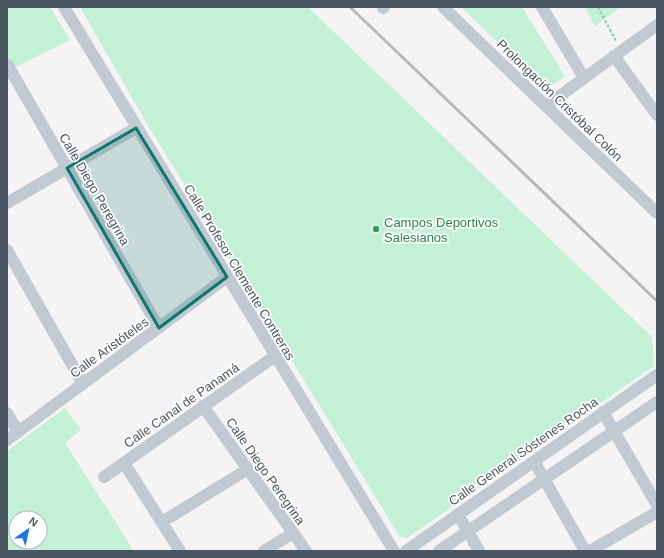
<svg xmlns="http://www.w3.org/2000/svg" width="664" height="558" viewBox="0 0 664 558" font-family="Arial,sans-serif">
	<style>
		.green { fill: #c3f1d5; fill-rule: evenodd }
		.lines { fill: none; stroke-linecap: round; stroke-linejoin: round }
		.path { stroke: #7ad0a6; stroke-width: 2; stroke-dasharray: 3 2; stroke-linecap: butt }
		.minor { stroke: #c1cad2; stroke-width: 12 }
		.rail { stroke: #b5b8bd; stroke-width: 3 }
		.marked { fill: #0f766e; fill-opacity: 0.2; stroke: #0f766e; stroke-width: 3; stroke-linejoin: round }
		.leisure-dot { fill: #2e9e5b; stroke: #fff; stroke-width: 1.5 }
		.labels { text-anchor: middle; stroke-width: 3.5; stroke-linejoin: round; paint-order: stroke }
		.street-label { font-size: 13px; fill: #4a5661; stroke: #fff }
		.leisure-label { font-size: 13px; fill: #27864d; stroke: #fff; text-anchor: start }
	</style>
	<rect width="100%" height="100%" fill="#f5f3f3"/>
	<!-- green -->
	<path class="green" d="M7 7H50L70 40 15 67 7 54Z
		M80 7H308L652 337 654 366 407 538 400 537 146 122Z
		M461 7H522L565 76 547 89Z
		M585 7H621L595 26Z
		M65 408 81 430 65 443 134 551H7V451ZM16 518H40V542H16Z"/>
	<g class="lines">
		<!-- path -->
		<path class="path" d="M598 7 616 41"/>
		<!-- minor -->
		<path class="minor" d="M64 7 394 551
			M443 7 657 213
			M542 7 584 78
			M383 8 384 7
			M614 56 657 115
			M7 64 159 328
			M546 106 657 25
			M7 203 136 128
			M7 250 83 384
			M203 406 306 551
			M603 412 657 505
			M7 413 18 432
			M7 440 227 277
			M534 461 585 551
			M124 463 180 551
			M104 477 275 356
			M458 514 479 551
			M162 522 248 469
			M264 551 293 533
			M406 551 657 375
			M439 551 657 402
			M590 551 657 512"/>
		<!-- rail -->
		<path class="rail" d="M350 7 657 301"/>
	</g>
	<!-- marked area -->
	<path class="marked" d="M136 128 227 277 159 328 67 168Z"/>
	<!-- markers -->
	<circle class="leisure-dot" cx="376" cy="229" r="4"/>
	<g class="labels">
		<!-- street labels -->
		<g class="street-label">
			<text transform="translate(560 100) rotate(44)" y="5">Prolongación Cristóbal Colón</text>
			<text transform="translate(95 189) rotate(60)" y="5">Calle Diego Peregrina</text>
			<text transform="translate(240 272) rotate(59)" y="5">Calle Profesor Clemente Contreras</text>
			<text transform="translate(109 347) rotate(-36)" y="5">Calle Aristóteles</text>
			<text transform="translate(181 405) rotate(-35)" y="5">Calle Canal de Panamá</text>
			<text transform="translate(523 451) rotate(-35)" y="5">Calle General Sóstenes Rocha</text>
			<text transform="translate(266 471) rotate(55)" y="5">Calle Diego Peregrina</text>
		</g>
		<!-- leisure labels -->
		<g class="leisure-label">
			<text x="384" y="227">Campos Deportivos<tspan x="384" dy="15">Salesianos</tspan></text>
		</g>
	</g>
	<!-- border -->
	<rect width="664" height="558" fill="none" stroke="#4a5661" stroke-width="16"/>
	<!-- north arrow -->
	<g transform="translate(28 530) rotate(34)"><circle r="19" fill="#ffffff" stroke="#b7bbc0"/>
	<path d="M0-3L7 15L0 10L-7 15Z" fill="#1a73e8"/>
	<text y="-6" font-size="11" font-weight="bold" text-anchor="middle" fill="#4a5661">N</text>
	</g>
</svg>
